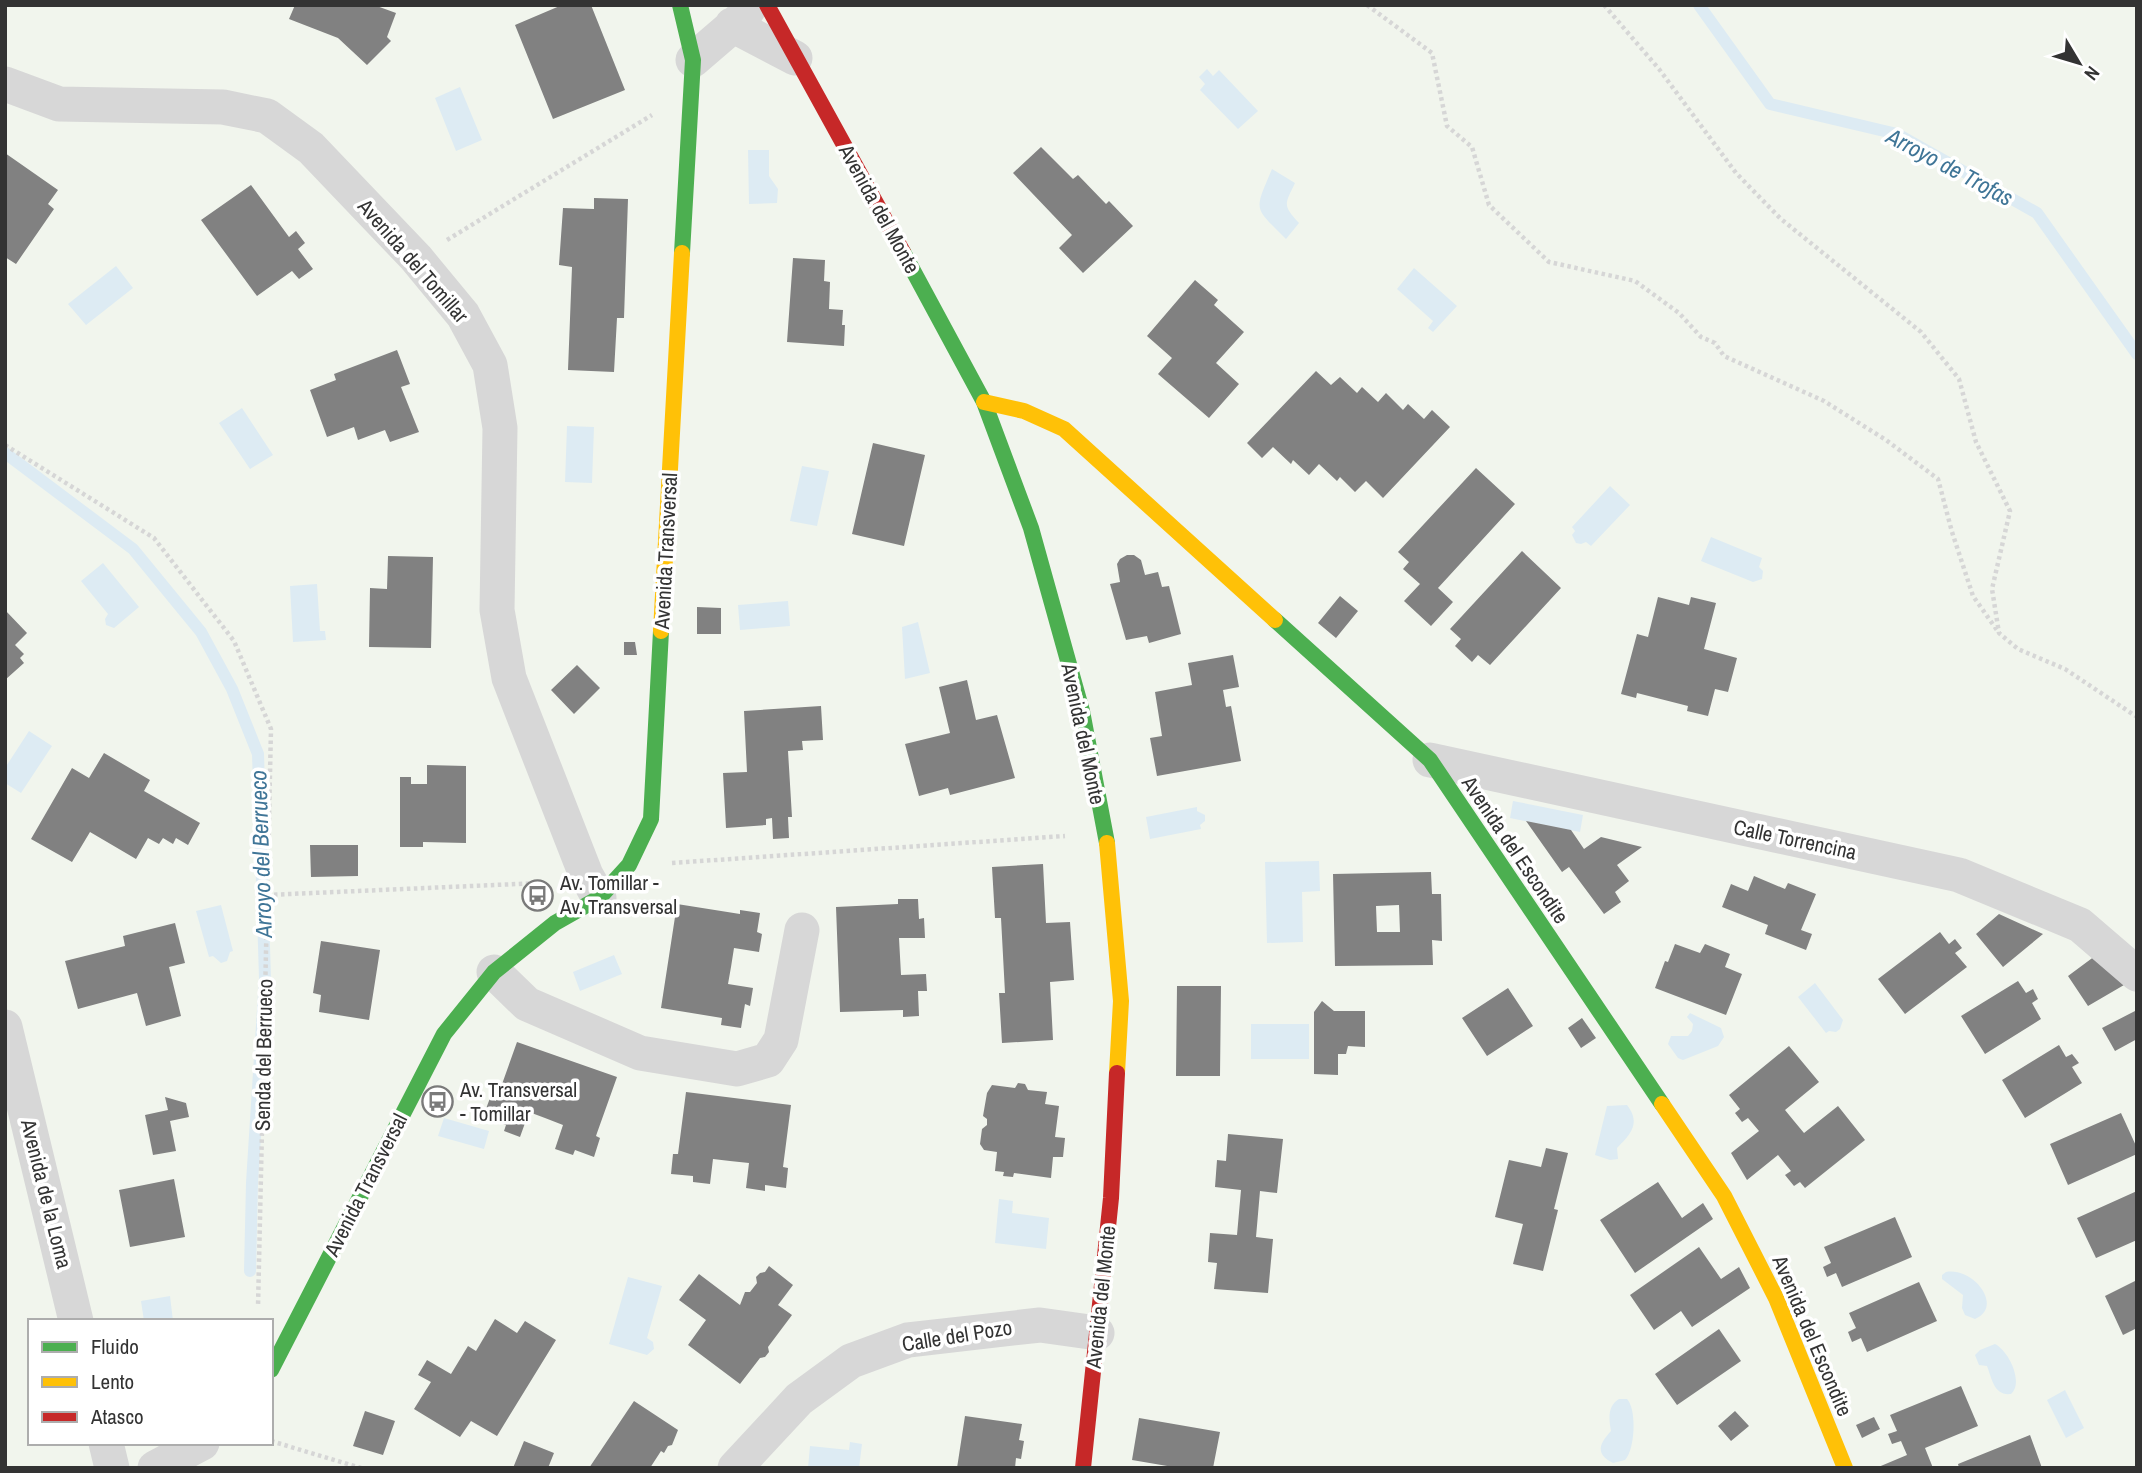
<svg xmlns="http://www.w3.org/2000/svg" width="2142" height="1473" viewBox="0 0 2142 1473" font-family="'Archivo Narrow',sans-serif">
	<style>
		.green { fill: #f1f5ed; fill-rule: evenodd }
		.water { fill: #ddebf3 }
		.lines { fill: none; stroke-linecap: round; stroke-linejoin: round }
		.stream { stroke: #ddebf3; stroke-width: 12 }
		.building { fill: #818181; fill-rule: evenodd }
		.path { stroke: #d6d6d6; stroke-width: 4.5; stroke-dasharray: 3.5 3.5; stroke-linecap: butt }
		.street { stroke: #d7d7d7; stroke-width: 35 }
		.fast { stroke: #4caf50; stroke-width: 16 }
		.slow { stroke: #ffc107; stroke-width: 16 }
		.jam { stroke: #c62828; stroke-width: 16 }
		.labels { text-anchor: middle; stroke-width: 7; stroke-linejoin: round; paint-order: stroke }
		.street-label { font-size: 21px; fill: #333; stroke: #fff }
		.poi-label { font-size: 21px; fill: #333; stroke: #fff; text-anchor: start }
		.water-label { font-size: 23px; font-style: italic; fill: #3f7597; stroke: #fff }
	</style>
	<rect width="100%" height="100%" fill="#fff"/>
	<!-- green -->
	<path class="green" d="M5 5H2137V1468H5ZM30 1321H271V1443H30Z"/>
	<!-- water -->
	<path class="water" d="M1207 69 1213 76 1219 70 1258 111 1238 129 1200 90 1205 84 1199 77Z
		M460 87 482 140 456 151 435 98Z
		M748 150H769V176L778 189 777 203 749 204Z
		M1272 169 1295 183C1285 204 1282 205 1299 223L1286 239C1253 206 1254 212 1272 169Z
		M116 266 133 288 86 325 68 304Z
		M1414 268 1457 306 1433 332 1428 328 1433 321 1397 289Z
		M242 408 273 455 250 469 219 423Z
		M567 426 594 427 592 483 565 482Z
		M802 466 829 471 817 526 790 521Z
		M1610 486 1630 505 1591 546 1586 542 1581 544 1576 543 1572 535 1575 531 1572 527Z
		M1711 537 1762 558 1759 567 1763 571 1762 579 1753 582 1701 561Z
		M103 563 139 607 114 628 106 625 105 619 108 614 81 581Z
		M317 584 320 631H325L326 640 293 642 290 586Z
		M788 601 790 626 740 630 738 605Z
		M918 622 930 673 905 679 902 627Z
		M29 731 52 746 21 793 5 783V768Z
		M1513 801 1583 815 1580 832 1510 818Z
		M1197 807V811L1205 815V821L1200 825 1201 829 1150 839 1146 817Z
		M1319 861 1320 891 1302 892 1303 942 1267 943 1265 862Z
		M221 905 233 951 230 952 227 961 221 963 213 956 209 957 196 911Z
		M614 955 622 974 580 991 573 972Z
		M1815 983 1843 1020 1840 1029 1836 1032 1829 1031 1826 1033 1798 997Z
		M1690 1013 1721 1028 1724 1037 1718 1046 1683 1060 1678 1058 1668 1044 1671 1036H1688L1692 1031 1693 1024 1687 1017Z
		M1251 1024H1309V1059H1251Z
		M1627 1105C1641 1123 1631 1134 1617 1148L1618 1159 1610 1160 1595 1155 1607 1106Z
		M444 1118 489 1131 484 1149 438 1136Z
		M999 1199 1013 1201 1012 1213 1049 1218 1046 1249 995 1243Z
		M1946 1272C1974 1267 2004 1307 1975 1319L1965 1315 1962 1308 1963 1295 1942 1279V1275Z
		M628 1277 662 1286 647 1338 653 1342 654 1349 647 1355 609 1344Z
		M170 1296 173 1321H144L141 1301Z
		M1995 1344C2009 1351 2024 1383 2011 1394 1994 1396 1992 1379 1987 1366L1979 1365 1975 1355 1980 1350Z
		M2065 1390 2084 1428 2066 1438 2047 1400Z
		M1619 1399H1627C1637 1409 1635 1450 1625 1460L1613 1463C1595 1454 1599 1444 1611 1431 1609 1420 1607 1406 1619 1399Z
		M850 1442 862 1444 859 1468H808L810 1446 849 1450Z"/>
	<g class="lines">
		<!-- stream -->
		<path class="stream" d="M1699 5 1770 104 1897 134 2037 213 2137 354
			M5 453 133 549 201 632 232 689 258 754 265 978 252 1183 250 1271"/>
	</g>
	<!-- building -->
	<path class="building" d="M295 5H374L396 13 387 37 391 41 367 65 338 38 289 19Z
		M562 5H591L625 90 553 119 515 25Z
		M1041 147 1073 179 1078 175 1106 204 1109 201 1133 226 1083 273 1059 248 1072 235 1013 173Z
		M5 153 58 190 48 204 54 209 16 264 5 257Z
		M251 185 289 237 296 231 305 243 298 249 313 269 299 279 292 271 257 296 201 220Z
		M594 198 628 199 624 318H617L614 372 568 370 572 267 559 265 563 208 594 209Z
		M793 258 825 260 824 281 830 282 829 309 843 310 842 325H845L844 346 787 342Z
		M1195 280 1218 300 1214 305 1244 332 1216 363 1239 384 1209 418 1158 374 1172 358 1147 336Z
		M397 350 410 384 401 387 419 432 390 442 385 430 358 440 354 427 327 437 310 390 336 380 334 374Z
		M1316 371 1331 385 1340 377 1357 393 1362 387 1378 402 1386 393 1403 410 1408 404 1424 419 1432 410 1450 427 1383 498 1366 481 1355 492 1340 477 1337 481 1319 464 1309 475 1293 460 1291 464 1273 447 1262 458 1247 443Z
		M873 443 925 455 904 546 852 534Z
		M1476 468 1515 504 1438 588 1453 602 1431 626 1404 601 1420 584 1403 569 1409 562 1398 552Z
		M1522 551 1561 588 1490 665 1478 655 1472 662 1455 646 1461 639 1450 629Z
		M1127 555H1134L1141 560 1145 575 1158 572 1162 587 1169 586 1181 634 1149 643 1147 636 1126 640 1110 584 1120 582 1117 564 1120 559Z
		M388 556 433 557 431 648 369 647 370 588 387 589Z
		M1340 596 1358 611 1336 638 1318 623Z
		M1658 597 1689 605 1691 597 1716 603 1704 649 1737 658 1728 692 1715 689 1708 716 1687 711 1688 706 1637 693 1636 698 1621 694 1637 634 1648 637Z
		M697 607 721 608V634H697Z
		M5 610 27 633 15 645 24 654 20 658 24 663 5 680Z
		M624 642H635L637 655H624Z
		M1233 655 1239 687 1223 690 1226 707 1231 706 1241 761 1157 776 1150 738 1162 736 1155 692 1192 685 1188 663Z
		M577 665 600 688 574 714 551 690Z
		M967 680 976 720 997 715 1015 778 950 795 948 788 919 796 905 744 950 733 939 687Z
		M821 706 823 740 802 741 803 750 788 751 792 817H788L789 838 773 839 772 818 766 819V825L726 828 723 773 747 772 744 711Z
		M104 753 150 780 144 791 200 823 188 845 176 838 173 844 163 838 159 844 148 838 136 859 90 832 72 862 31 839 72 768 89 778Z
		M427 765 466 766V843L423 842V847H400V777H411V784H427Z
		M1526 821 1571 830 1584 849 1601 837 1642 847 1617 865 1629 881 1615 892 1621 902 1604 914 1569 867 1562 872Z
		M310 845H358V876L311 877Z
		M1043 864 1046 923 1070 922 1074 980 1050 982 1053 1040 1002 1043 999 993H1005L1001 918H995L992 867Z
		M1431 872 1432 894H1441L1442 941 1432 940 1433 965 1335 966 1333 874ZM1399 905 1400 932H1377L1376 906Z
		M1754 876 1785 889 1788 883 1816 894 1801 930 1812 934 1806 950 1765 934 1768 925 1722 907 1731 884 1748 891Z
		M898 899H918L919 919 924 918 925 938H899L901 975 926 974 927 991H918L919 1016 903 1017V1010L840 1012 836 907 898 904Z
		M677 904 740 914V910L760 913 757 932 762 934 759 952 734 948 731 967 728 984 753 988 750 1006 745 1004 741 1028 721 1025 722 1018 661 1008Z
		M1999 914 2043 934 2003 967 1976 934Z
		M175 923 185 963 169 967 181 1016 146 1026 137 993 78 1009 65 961 125 946 123 936Z
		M1940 932 1949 944 1955 939 1962 948 1955 953 1967 967 1905 1014 1878 979Z
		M321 941 380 950 369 1020 319 1012 321 995 313 993Z
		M1675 944 1700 953 1705 944 1730 954 1725 967 1742 974 1726 1015 1655 988 1665 961 1668 962Z
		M2095 956 2124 985 2088 1006 2068 976Z
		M2018 981 2026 993 2033 989 2038 999 2032 1003 2041 1019 1985 1054 1961 1016Z
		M1177 986H1221L1220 1076H1176Z
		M1508 988 1533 1026 1487 1056 1462 1018Z
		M1322 1001 1334 1011H1365V1047L1348 1046 1346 1054H1338V1075L1314 1074V1012Z
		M2135 1011 2137 1014V1039L2115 1051 2102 1028Z
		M1582 1018 1596 1038 1581 1048 1568 1028Z
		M517 1042 617 1077 597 1133 596 1136 600 1138 594 1157 575 1150 573 1155 555 1149 563 1125 545 1118 529 1112 520 1137 504 1131 506 1125 483 1117 490 1098 496 1101Z
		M2059 1045 2066 1057 2072 1054 2079 1063 2072 1067 2082 1083 2025 1118 2002 1080Z
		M1789 1046 1819 1082 1785 1110 1794 1121 1804 1133 1838 1106 1865 1140 1805 1188 1800 1182 1794 1186 1785 1175 1791 1171 1778 1155 1747 1180 1731 1153 1759 1131 1748 1118 1742 1122 1735 1113 1740 1109 1729 1095Z
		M1018 1083 1025 1084 1028 1090 1047 1092 1045 1104 1059 1106 1055 1137 1065 1138 1063 1157H1053L1051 1178 1014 1173 1013 1177 1003 1176 1004 1172 995 1171 997 1152 984 1150 980 1144 982 1129 987 1125V1119L983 1116 987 1093 992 1085 1015 1088Z
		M686 1092 791 1105 783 1167 788 1168 786 1188 765 1185V1191L746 1188 749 1163 730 1161 713 1159 710 1184 693 1182V1176L671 1174 673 1154H678Z
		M165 1097 186 1103 189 1117 170 1121 176 1151 153 1155 145 1115 168 1110Z
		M2121 1113 2137 1148V1154L2068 1185 2050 1144Z
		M1228 1134 1283 1139 1277 1193 1260 1191 1256 1237 1273 1239 1268 1293 1214 1289 1217 1263 1208 1262 1210 1233 1237 1235 1241 1190 1215 1187 1217 1160 1226 1161Z
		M1546 1148 1568 1153 1554 1209 1558 1210 1543 1271 1513 1264 1523 1224 1495 1217 1509 1160 1541 1167Z
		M174 1179 185 1237 130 1247 119 1190Z
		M1658 1182 1682 1218 1703 1203 1713 1219 1635 1273 1600 1220Z
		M2137 1191V1240L2096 1258 2077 1218Z
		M1895 1217 1912 1257 1842 1287 1836 1273 1827 1277 1823 1267 1831 1263 1824 1247Z
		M1699 1247 1721 1279 1739 1267 1750 1288 1692 1327 1681 1311 1654 1330 1630 1295Z
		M769 1266 793 1285 778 1305 792 1315 768 1347 769 1352 765 1357 760 1358 740 1384 688 1345 706 1320 679 1300 699 1274 740 1305 745 1292H750L757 1283 756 1277 760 1273 765 1272Z
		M2137 1280V1328L2123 1335 2105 1296Z
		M1919 1282 1937 1321 1867 1352 1861 1338 1852 1342 1848 1332 1856 1328 1849 1313Z
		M495 1319 517 1333 525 1321 556 1340 497 1436 471 1421 460 1437 414 1409 431 1382 418 1375 427 1360 451 1374 468 1346 476 1351Z
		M1719 1329 1741 1361 1677 1405 1655 1374Z
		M1961 1386 1978 1426 1925 1448 1933 1468H1876L1907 1455 1901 1441 1892 1444 1888 1434 1897 1431 1890 1415Z
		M634 1401 678 1430 672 1445 668 1446 664 1453 661 1451 650 1468H589Z
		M365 1411 395 1421 383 1455 353 1446Z
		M1735 1411 1749 1426 1731 1441 1718 1426Z
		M965 1416 1022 1424 1019 1440 1024 1441 1021 1459 1016 1458 1015 1468H957Z
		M1874 1417 1880 1429 1862 1438 1856 1425Z
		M1139 1418 1220 1432 1213 1468H1179L1132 1460Z
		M2030 1435 2042 1468H1959L1958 1464Z
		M524 1441 554 1453 548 1468H513Z"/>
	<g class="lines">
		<!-- path -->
		<path class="path" d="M1367 5 1432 53 1447 126 1472 147 1489 205 1549 262 1635 281 1679 313 1701 337 1715 343 1724 356 1824 401 1886 440 1938 479 1952 532 1973 596 1999 633
			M1604 5 1659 69 1736 173 1781 219 1921 332 1959 379 1976 442 2010 511 1992 589 1999 633 2018 649 2065 669 2137 717
			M447 240 652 115
			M5 445 154 538 234 641 271 729 258 1307
			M672 863 1065 836
			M267 895 540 883 537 887
			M271 1441 361 1468"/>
		<!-- street -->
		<path class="street" d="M732 25 795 58
			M693 60 743 17 751 5
			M5 84 59 104 223 107 267 116 311 148 416 258 463 315 490 365 500 428 497 610 509 678 586 875 599 898
			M1430 760 1959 875 2080 925 2137 974
			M494 972 527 1004 640 1053 737 1069 768 1060 781 1040 802 930
			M5 1027 76 1321
			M106 1443 112 1468
			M155 1468 202 1443
			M735 1468 799 1399 851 1361 908 1340 1040 1325 1097 1333"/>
		<!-- fast -->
		<path class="fast" d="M680 5 693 60 682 253
			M903 252 984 402 1031 528 1082 711 1107 843
			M1275 620 1430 760 1662 1104
			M271 1370 444 1034 494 972 555 923 599 898 629 865 651 819 661 631"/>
		<!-- slow -->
		<path class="slow" d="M984 402 1024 411 1064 429 1275 620
			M661 631 682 253
			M1107 843 1121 1001 1117 1073
			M1662 1104 1724 1196 1776 1298 1845 1468"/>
		<!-- jam -->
		<path class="jam" d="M767 5 903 252
			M1083 1468 1111 1198 1117 1073"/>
	</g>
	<!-- icons -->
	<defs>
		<symbol id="bus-ring" viewBox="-11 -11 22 22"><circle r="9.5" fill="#fff" stroke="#7a7a7a" stroke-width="1.5"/><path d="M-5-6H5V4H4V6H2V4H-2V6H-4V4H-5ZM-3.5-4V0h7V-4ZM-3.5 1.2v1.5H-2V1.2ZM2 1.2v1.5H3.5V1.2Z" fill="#7a7a7a"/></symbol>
	</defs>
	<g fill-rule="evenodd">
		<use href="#bus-ring" x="520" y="878" width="35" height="35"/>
		<use href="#bus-ring" x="420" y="1084" width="35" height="35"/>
	</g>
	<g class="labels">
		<!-- street labels -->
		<g class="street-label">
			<text transform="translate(879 209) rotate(61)" y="7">Avenida del Monte</text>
			<text transform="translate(413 261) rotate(49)" y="7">Avenida del Tomillar</text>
			<text transform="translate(666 551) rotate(-87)" y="7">Avenida Transversal</text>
			<text transform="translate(1083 734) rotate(78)" y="7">Avenida del Monte</text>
			<text transform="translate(1795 840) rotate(12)" y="7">Calle Torrencina</text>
			<text transform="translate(1515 850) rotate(56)" y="7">Avenida del Escondite</text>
			<text transform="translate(264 1055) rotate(-89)" y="7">Senda del Berrueco</text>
			<text transform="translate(366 1185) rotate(-63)" y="7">Avenida Transversal</text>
			<text transform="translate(46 1194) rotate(76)" y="7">Avenida de la Loma</text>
			<text transform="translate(1101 1297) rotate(-84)" y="7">Avenida del Monte</text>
			<text transform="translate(957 1336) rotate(-9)" y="7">Calle del Pozo</text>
			<text transform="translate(1812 1336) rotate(67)" y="7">Avenida del Escondite</text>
		</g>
		<!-- poi labels -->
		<g class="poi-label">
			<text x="560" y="890">Av. Tomillar -<tspan x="560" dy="24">Av. Transversal</tspan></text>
			<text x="460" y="1097">Av. Transversal<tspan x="460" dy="24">- Tomillar</tspan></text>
		</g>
		<!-- water labels -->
		<g class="water-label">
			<text transform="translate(1950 167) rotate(28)" y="8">Arroyo de Trofas</text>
			<text transform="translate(261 854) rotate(-92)" y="8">Arroyo del Berrueco</text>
		</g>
	</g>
	<!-- border -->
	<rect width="2142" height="1473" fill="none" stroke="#333333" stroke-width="14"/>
	<!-- legend -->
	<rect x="28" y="1319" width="245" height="126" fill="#ffffff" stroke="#adadad" stroke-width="2"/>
	<rect x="42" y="1342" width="35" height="10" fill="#4caf50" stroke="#adadad" stroke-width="2"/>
	<text x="91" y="1354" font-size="21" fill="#333333">Fluido</text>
	<rect x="42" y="1377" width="35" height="10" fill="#ffc107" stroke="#adadad" stroke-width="2"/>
	<text x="91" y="1389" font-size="21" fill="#333333">Lento</text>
	<rect x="42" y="1412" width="35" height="10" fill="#c62828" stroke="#adadad" stroke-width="2"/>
	<text x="91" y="1424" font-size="21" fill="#333333">Atasco</text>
	<!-- north arrow -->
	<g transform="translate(2079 63) rotate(128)" stroke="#ffffff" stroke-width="5" paint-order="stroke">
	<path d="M0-5L12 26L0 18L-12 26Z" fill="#333333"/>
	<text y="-10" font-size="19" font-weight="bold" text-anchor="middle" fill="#333333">N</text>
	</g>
</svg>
